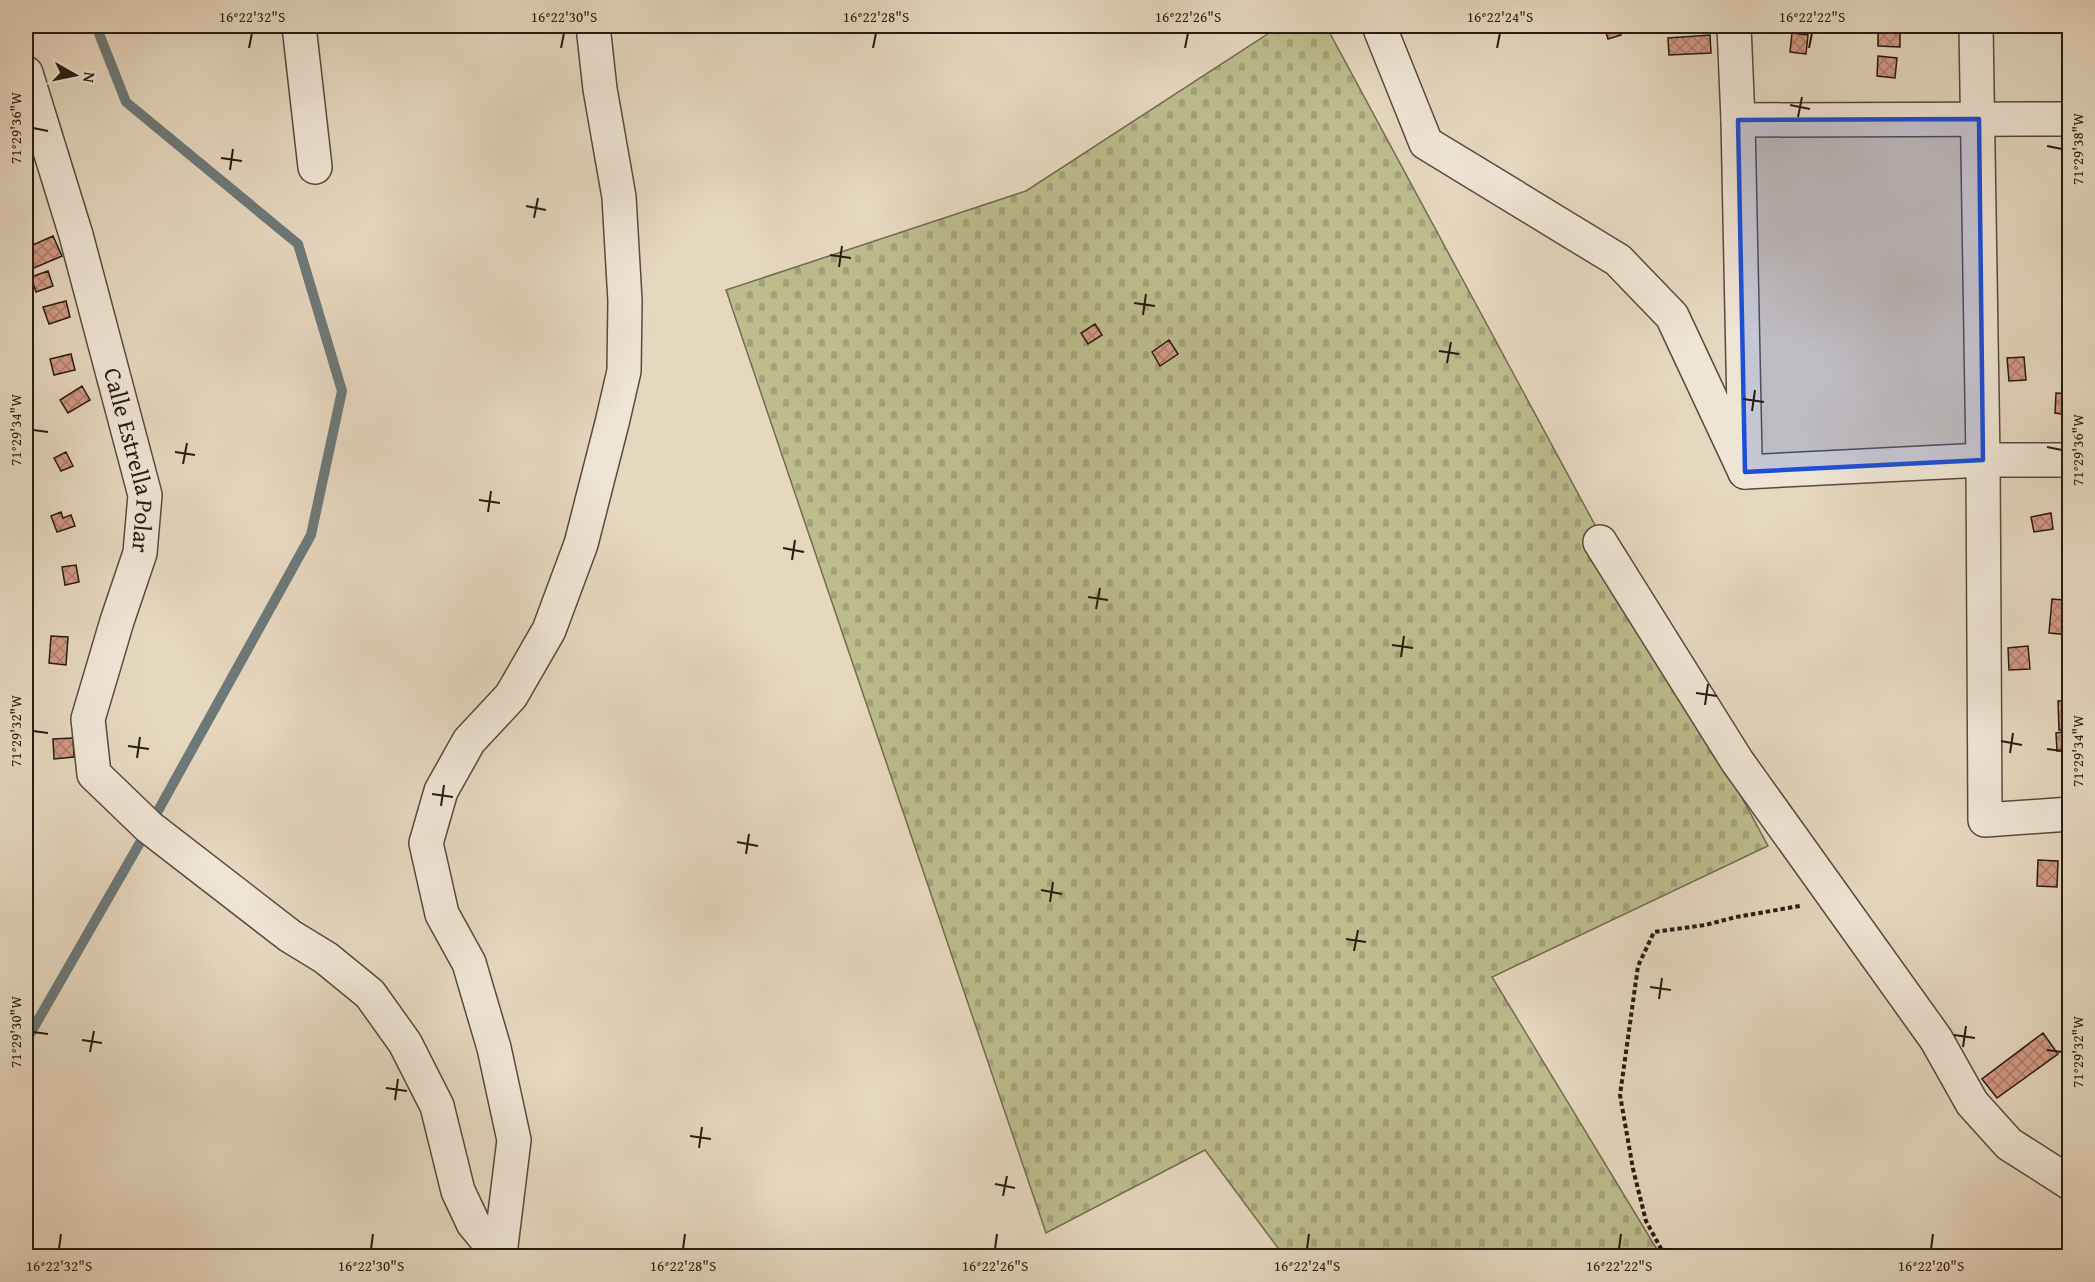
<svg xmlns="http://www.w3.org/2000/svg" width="2095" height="1282" viewBox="0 0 2095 1282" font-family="'Gentium Book Plus',serif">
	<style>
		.cemetery { fill: url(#cemetery-stones); stroke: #726c50; stroke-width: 1.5 }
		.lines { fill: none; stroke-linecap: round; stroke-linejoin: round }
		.stream { stroke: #6d7979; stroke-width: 10 }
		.building { fill: url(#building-cross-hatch); stroke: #271c13; stroke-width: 1.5 }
		.minor-casing { stroke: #574b3e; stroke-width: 36 }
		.path { stroke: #271c13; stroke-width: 4; stroke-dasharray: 4.5 3; stroke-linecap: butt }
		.minor { stroke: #efe5d5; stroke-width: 33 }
		.marked { fill: #1d4ed8; fill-opacity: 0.2; stroke: #1d4ed8; stroke-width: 4.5; stroke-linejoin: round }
		.ticks { fill: none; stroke: #271c13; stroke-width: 2 }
		.labels { text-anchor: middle; stroke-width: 4.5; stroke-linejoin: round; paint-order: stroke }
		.street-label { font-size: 24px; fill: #271c13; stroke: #efe5d5 }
		.neatline { fill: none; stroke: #271c13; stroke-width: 2 }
		.ticks-label { font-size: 15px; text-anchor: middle; fill: #271c13 }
	</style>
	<defs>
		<pattern id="cemetery-stones" width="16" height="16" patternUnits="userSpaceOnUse" patternTransform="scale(1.5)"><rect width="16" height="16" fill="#bdbc8d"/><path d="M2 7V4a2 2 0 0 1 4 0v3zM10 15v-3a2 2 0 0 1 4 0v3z" fill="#a2a179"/></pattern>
		<pattern id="building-cross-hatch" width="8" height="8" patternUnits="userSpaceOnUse" patternTransform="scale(1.5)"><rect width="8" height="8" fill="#d39984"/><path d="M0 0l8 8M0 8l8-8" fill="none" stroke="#ab7c6b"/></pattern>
	</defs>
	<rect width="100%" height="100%" fill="#e6d7bf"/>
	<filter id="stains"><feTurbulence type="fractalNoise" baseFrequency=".00333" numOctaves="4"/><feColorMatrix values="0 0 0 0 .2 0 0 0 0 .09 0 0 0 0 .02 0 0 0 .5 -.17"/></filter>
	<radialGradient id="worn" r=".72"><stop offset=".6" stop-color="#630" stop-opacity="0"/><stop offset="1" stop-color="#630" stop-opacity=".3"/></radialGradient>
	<!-- cemetery -->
	<path class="cemetery" d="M1280 26H1326L1768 846 1492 977 1661 1256H1284L1205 1150 1046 1233 726 290 1026 191Z"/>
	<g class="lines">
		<!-- stream -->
		<path class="stream" d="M26 1041 149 827 311 535 342 391 298 244 126 102 96 26"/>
	</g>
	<!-- building -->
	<path class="building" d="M1604 26H1618L1621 35 1608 39Z
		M1633 26H1653L1654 29 1634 32Z
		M1697 26H1715V31H1697Z
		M1878 30 1900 31V47L1878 46Z
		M1792 33 1808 35 1806 54 1790 52Z
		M1710 35 1711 53 1669 55 1668 38Z
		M1878 56 1897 58 1895 78 1877 76Z
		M53 236 62 256 27 271 26 248Z
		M48 271 53 286 36 292 31 277Z
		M66 301 70 317 49 324 43 307Z
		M1095 324 1102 335 1088 344 1081 333Z
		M1169 340 1178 354 1160 366 1152 352Z
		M71 354 75 370 54 375 50 359Z
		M2024 357 2026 380 2009 381 2007 358Z
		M82 386 90 400 68 413 60 400Z
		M2056 393 2070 394 2068 415 2055 413Z
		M66 452 73 466 61 471 54 458Z
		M61 512 63 518 71 515 75 526 57 532 51 516Z
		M2051 513 2053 529 2034 532 2031 517Z
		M76 565 79 582 65 585 62 567Z
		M2052 599 2063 600 2062 609 2070 610V635L2049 633Z
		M51 636 68 637 66 665 49 663Z
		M2028 646 2030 669 2009 670 2008 648Z
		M2058 701H2070V729L2059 730Z
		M2070 731V749L2057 751 2056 733Z
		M73 738 74 757 54 759 53 739Z
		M2038 860 2058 861 2057 887 2037 886Z
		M2043 1033 2058 1054 1997 1098 1982 1079Z"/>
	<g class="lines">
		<defs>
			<g id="minor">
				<path d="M299 26 315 167"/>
				<path d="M1379 26 1426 143 1618 260 1672 316 1745 472"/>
				<path d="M1734 26 1738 120 1745 459"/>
				<path d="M1976 26 1983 460 1985 820 2070 814"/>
				<path id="s1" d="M26 73 76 235 145 495 140 553 117 621 88 719 94 774 149 827 290 936 326 958 370 994 405 1043 437 1106 458 1191 473 1223 500 1256"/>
				<path d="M1738 120 2070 119"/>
				<path d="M1745 472 1983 460H2070"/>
				<path d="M1600 542 1737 761 1936 1039 1972 1103 2009 1144 2070 1183"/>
				<path d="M500 1254 514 1140 494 1048 469 963 442 914 426 843 441 791 469 741 511 696 549 630 581 544 612 423 624 371 625 301 619 197 600 89 593 26"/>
			</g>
		</defs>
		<!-- minor casing -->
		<use href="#minor" class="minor-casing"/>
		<!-- path -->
		<path class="path" d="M1665 1256 1646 1221 1633 1169 1620 1095 1638 966 1654 932 1705 925 1736 917 1800 906"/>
		<!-- minor -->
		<use href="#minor" class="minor"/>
	</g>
	<!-- marked area -->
	<path class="marked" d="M1979 119 1983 460 1745 472 1738 120Z"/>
	<!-- ticks -->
	<path class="ticks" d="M249 48 252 33M561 48 564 33M873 48 876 33M1185 48 1188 33M1497 48 1500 33M1809 48 1812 33M1790 105 1810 109M1798 117 1802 97M33 128 48 131M2047 146 2062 149M221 158 242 161M230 170 233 149M526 206 546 210M534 218 538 198M830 255 851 258M839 267 842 246M1134 303 1155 306M1143 315 1146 294M1439 351 1459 354M1447 363 1451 342M1743 399 1764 402M1752 411 1755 390M33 430 48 432M2047 447 2062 450M175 452 195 455M183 464 187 443M479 500 500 503M488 512 491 491M783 548 804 552M792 560 795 540M1088 597 1108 600M1096 609 1100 588M1392 645 1413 648M1401 657 1404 636M1696 693 1717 696M1705 705 1708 684M33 731 48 733M2001 741 2022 745M128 746 149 749M2047 749 2062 751M2010 753 2013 733M137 758 140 737M432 794 453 797M441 806 444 785M737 842 758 846M746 854 749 834M1041 890 1062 894M1050 902 1053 882M1346 939 1366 942M1354 951 1358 930M1650 987 1671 990M1659 999 1662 978M33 1032 48 1034M1954 1035 1975 1038M82 1040 102 1043M1963 1047 1966 1026M2047 1050 2062 1052M90 1052 94 1031M386 1088 407 1091M395 1100 398 1079M690 1136 711 1139M699 1148 702 1127M995 1184 1015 1188M1003 1196 1007 1176M59 1249 61 1234M371 1249 373 1234M683 1249 685 1234M995 1249 997 1234M1307 1249 1309 1234M1619 1249 1621 1234M1931 1249 1933 1234"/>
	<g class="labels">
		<!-- street labels -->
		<g class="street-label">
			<text dy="8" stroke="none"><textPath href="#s1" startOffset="402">Calle Estrella Polar</textPath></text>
		</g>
	</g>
	<!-- margin -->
	<rect width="2095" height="1282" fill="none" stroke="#e6d7bf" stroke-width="66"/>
	<!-- north arrow -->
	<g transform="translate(75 75) rotate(99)" stroke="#efe5d5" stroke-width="4.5" paint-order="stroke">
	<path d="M0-4.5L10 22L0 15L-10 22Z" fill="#271c13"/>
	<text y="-9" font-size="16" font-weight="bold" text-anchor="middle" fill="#271c13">N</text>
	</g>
	<rect x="33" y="33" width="2029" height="1216" class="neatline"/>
	<g class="ticks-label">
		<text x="252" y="22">16°22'32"S</text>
		<text x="564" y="22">16°22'30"S</text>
		<text x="876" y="22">16°22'28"S</text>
		<text x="1188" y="22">16°22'26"S</text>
		<text x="1500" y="22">16°22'24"S</text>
		<text x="1812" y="22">16°22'22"S</text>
		<text transform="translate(16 128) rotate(-90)" y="5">71°29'36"W</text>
		<text transform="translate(2078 149) rotate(-90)" y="5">71°29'38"W</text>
		<text transform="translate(16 430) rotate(-90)" y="5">71°29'34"W</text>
		<text transform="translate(2078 450) rotate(-90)" y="5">71°29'36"W</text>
		<text transform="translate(16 731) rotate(-90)" y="5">71°29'32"W</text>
		<text transform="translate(2078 751) rotate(-90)" y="5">71°29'34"W</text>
		<text transform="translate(16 1032) rotate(-90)" y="5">71°29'30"W</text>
		<text transform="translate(2078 1052) rotate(-90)" y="5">71°29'32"W</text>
		<text x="59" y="1271">16°22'32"S</text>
		<text x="371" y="1271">16°22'30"S</text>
		<text x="683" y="1271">16°22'28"S</text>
		<text x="995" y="1271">16°22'26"S</text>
		<text x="1307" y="1271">16°22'24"S</text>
		<text x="1619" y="1271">16°22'22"S</text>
		<text x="1931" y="1271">16°22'20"S</text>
	</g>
	<rect width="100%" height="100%" filter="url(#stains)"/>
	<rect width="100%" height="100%" fill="url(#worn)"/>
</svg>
